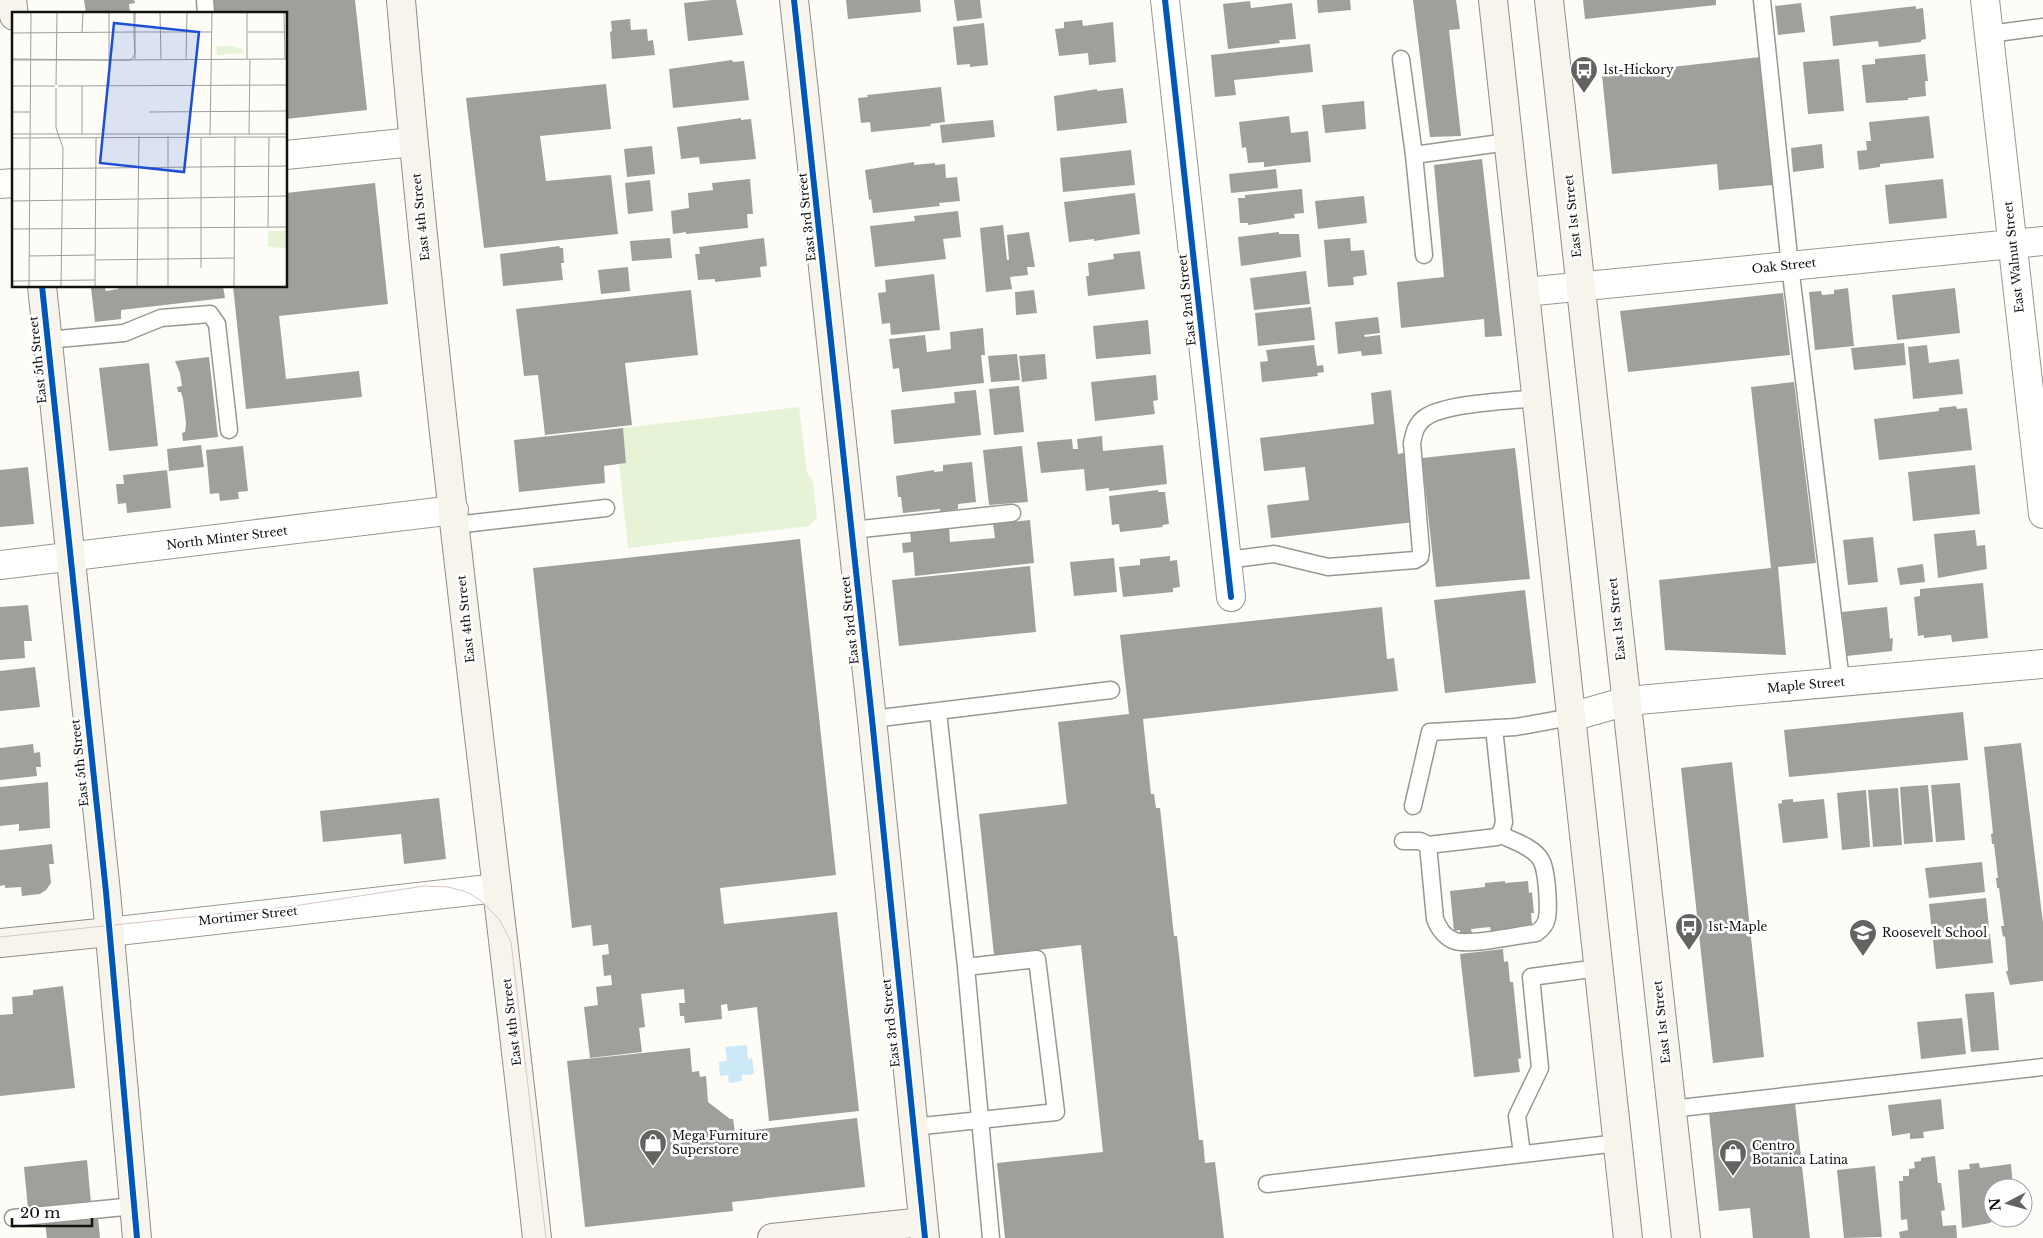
<svg xmlns="http://www.w3.org/2000/svg" width="2043" height="1238" viewBox="0 0 2043 1238" font-family="'Libre Baskerville',serif">
	<style>
		.green { fill: #e7f3d7 }
		.water { fill: #cde8f7 }
		.building { fill: #a19f9c }
		.lines { fill: none; stroke-linecap: round; stroke-linejoin: round }
		.lane-casing { stroke: #979795; stroke-width: 19 }
		.street-casing { stroke: #979795; stroke-width: 30 }
		.secondary-casing { stroke: #8e8d8b; stroke-width: 30 }
		.lane { stroke: #fffffe; stroke-width: 16 }
		.street { stroke: #fffffe; stroke-width: 28 }
		.secondary { stroke: #f6f4eb; stroke-width: 28 }
		.tram { stroke: #d9c6c7; stroke-width: 1 }
		.cycleway-casing { stroke: #fff; stroke-width: 9 }
		.cycleway { stroke: #0057b8; stroke-width: 6 }
		.labels { text-anchor: middle; stroke-width: 5; stroke-linejoin: round; paint-order: stroke }
		.poi-label { font-size: 12px; fill: #111; stroke: #fff; text-anchor: start }
		.street-label { font-size: 12px; fill: #111; stroke: #fff }
		.inset-road { fill: none; stroke: #9f9e9b; stroke-width: 1 }
		.view { fill: #1d4ed8; fill-opacity: 0.15; stroke: #1d4ed8; stroke-width: 2.5 }
		.inset-edge { fill: none; stroke: #111; stroke-width: 2.5 }
	</style>
	<rect width="100%" height="100%" fill="#fdfcf7"/>
	<!-- green -->
	<path class="green" d="M799 407 807 472 813 482 817 517 809 526 628 548 619 464 626 463 623 428Z"/>
	<!-- water -->
	<path class="water" d="M747 1045 748 1059 752 1058 754 1074 742 1075V1081L729 1083 728 1075 720 1076 719 1062 727 1061 725 1047Z"/>
	<!-- building -->
	<path class="building" d="M84 0H134L135 3 129 4 130 12 86 14Z
		M213 0H355L367 110 286 119V14H214Z
		M712 0H736L743 35 688 41 684 3Z
		M846 0H920L921 12 848 19Z
		M954 0H980L982 18 957 21Z
		M1317 0H1350L1351 10 1318 13Z
		M1413 0H1456L1460 29 1449 30 1461 136 1430 137Z
		M1583 0H1716V5L1585 19Z
		M1250 1 1251 8 1292 3 1296 39 1279 40 1280 43 1228 49 1223 4Z
		M1801 3 1805 32 1778 35 1775 6Z
		M1916 6V9L1923 8 1926 39 1921 40V42L1879 47 1878 41 1833 46 1830 16Z
		M630 19 631 30 647 29 648 41 653 40 655 55 612 59 610 32 612 31 611 21Z
		M1082 20 1083 26 1113 22 1116 62 1089 65 1088 53 1059 56 1055 29 1064 28V22Z
		M984 23 988 65 970 67V64L957 65 953 27Z
		M1310 44 1313 72 1234 80 1236 95 1215 97 1211 55Z
		M1925 54 1928 81H1925L1926 96 1908 98V100L1866 103 1862 65 1875 64V59Z
		M1760 57 1773 185 1719 190 1717 164 1612 174 1602 75Z
		M1839 59 1844 111 1808 114 1803 62Z
		M732 60 733 62 744 61 749 100 673 108 669 69Z
		M606 84 611 129 540 136 546 181 611 175 618 234 484 248 466 98Z
		M941 87 945 122 930 124 931 126 871 132 870 122 861 123 858 98 868 97 867 95Z
		M1123 88 1127 123 1057 131 1054 96 1097 89V91Z
		M1364 101 1366 129 1325 133 1322 105Z
		M1289 116 1291 133 1308 131 1311 162 1264 167V162L1248 163 1246 147 1242 148 1239 122Z
		M1929 116 1934 158 1880 164V167L1859 170 1857 151 1867 150 1866 141H1871L1869 122Z
		M741 118V120L751 119 756 159 700 164 699 157 681 159 677 127Z
		M993 120 995 137 942 143 940 125Z
		M1822 144 1824 168 1793 172 1791 148Z
		M652 146 655 174 627 177 624 149Z
		M1131 150 1135 185 1063 192 1060 158Z
		M1482 159 1502 336 1485 337 1484 319 1401 328 1397 282 1444 277 1434 165Z
		M914 162V165L935 163V165L945 164 946 178 957 177 960 201 939 203 940 206 873 213 871 199 869 200 865 170Z
		M1276 169 1278 188 1231 193 1229 174Z
		M750 179 753 214H747L748 228 686 234V232L673 234 671 211 689 208 688 193 713 190 712 183Z
		M1943 179 1947 218 1889 224 1885 185Z
		M650 180 653 211 628 214 625 183Z
		M375 183 388 304 279 316 286 379 359 371 362 397 246 409 233 286H286V193Z
		M1302 189 1304 213 1294 214 1295 218 1248 225V223H1240L1238 198H1245V195Z
		M1135 193 1140 234 1094 241V239L1069 242 1064 202Z
		M1364 196 1367 223 1318 229 1315 201Z
		M958 211 961 237 943 239 946 259 875 267 870 226 915 221 914 216Z
		M1003 225 1007 260H1009L1007 235 1029 232 1035 267H1027L1028 275 1010 277 1012 289 986 292 980 228Z
		M1279 232V234H1299L1301 257 1241 266 1238 237Z
		M670 238 672 258 632 261 630 241Z
		M764 238 767 266 760 267 761 277 715 282V279L698 280 695 254H700L699 247Z
		M1350 238 1351 251 1364 250 1367 275 1353 277 1354 285 1328 287 1324 240Z
		M559 246 560 248H563L564 263H561L563 280 503 286 500 254Z
		M1140 251 1145 289 1088 296 1086 276H1089L1088 263 1114 259 1113 254Z
		M628 267 630 291 601 294 598 270Z
		M1306 271 1310 304 1254 310 1250 278Z
		M934 274 940 330 891 335 890 323 882 324 878 293 886 292 885 280Z
		M118 286H223L225 298 121 310V319L95 322 91 288H105L106 291 118 289Z
		M1848 288 1854 346 1815 350 1809 292 1821 291 1822 295 1834 294V290Z
		M1955 288 1960 333 1897 340 1892 295Z
		M691 290 698 355 625 363 632 425 545 435 538 375 524 376 516 309Z
		M1034 290 1037 313 1016 315 1015 292Z
		M1783 293 1790 355 1628 372 1620 311Z
		M1311 307 1315 340 1258 346 1255 313Z
		M1378 317 1380 333 1364 335 1365 337 1380 335 1382 354 1362 356 1361 351 1338 354 1335 322Z
		M1148 320 1151 354 1096 359 1093 326Z
		M983 328 985 355H981L984 383 902 392 899 368 893 369 889 339 925 335 927 352 951 349 950 332Z
		M1904 343 1906 365 1854 370 1851 348Z
		M1314 345 1317 366 1323 365 1324 372 1317 373 1318 376 1262 382 1260 362 1268 361 1266 350Z
		M1927 345 1929 363 1959 359 1963 394 1913 399 1908 347Z
		M1017 354 1020 380 991 382 988 356Z
		M1045 354 1047 379 1022 382 1019 356Z
		M209 357 218 437 183 441 182 433 185 432 186 423 183 399 181 392H178L177 387 182 386 180 373 175 361Z
		M149 363 158 446 109 451 99 368Z
		M1156 375 1158 400 1153 401 1155 414 1095 421 1091 382Z
		M1794 382 1816 563 1778 567 1786 655 1665 650 1659 580 1771 568 1751 387Z
		M1019 386 1024 432 994 435 989 389Z
		M976 390 981 435 894 444 891 410 955 403 954 392Z
		M1391 390 1398 454 1408 452 1415 522 1271 538 1267 505 1309 500 1305 467 1264 471 1260 438 1374 424 1371 393Z
		M1956 406 1957 409 1967 408 1972 450 1879 460 1874 419 1939 411V408Z
		M623 428 626 463 604 466 605 483 519 492 514 440Z
		M1102 436 1103 451 1163 445 1167 484 1109 491V488L1086 491 1084 469 1041 473 1037 442 1072 439 1073 449H1078L1077 439Z
		M201 445 204 467 169 471 167 449Z
		M243 446 248 491 238 492 239 499 220 501 219 493 210 494 206 450Z
		M1022 446 1028 502 989 505 983 450Z
		M1515 448 1530 579 1436 587 1422 458Z
		M972 462 976 502 958 504V509L940 512V509L903 513 901 497H898L896 476 934 470V472L943 471V465Z
		M1975 465 1980 514 1913 521 1908 472Z
		M28 467 34 524 0 527V470Z
		M167 470 171 508 127 513 126 503 118 504 116 484H124L123 475Z
		M1158 490V492H1165L1169 524 1162 525 1163 527 1120 532 1119 524 1112 525 1109 496Z
		M1030 520 1034 563 915 576 913 552 903 553 902 543 911 542 910 530 949 526 950 542 995 538 993 524Z
		M1975 530 1977 546 1985 545 1987 569 1938 578 1934 534Z
		M1873 537 1878 582 1848 585 1843 540Z
		M800 539 836 875 720 888 724 924 837 912 859 1111 769 1121 757 1007 728 1011 727 1004 721 1005 722 1019 685 1023 684 1016H680L679 1003H685L684 989 641 994 645 1027 639 1028 642 1052 590 1058 584 1007 598 1005 596 987 612 985 611 975 604 976 602 955 609 954 608 944 593 946 591 925 572 928 533 568Z
		M1170 556V561L1177 560 1180 587 1173 588V592L1123 597 1119 567 1140 565V559Z
		M1114 558 1117 592 1074 596 1070 562Z
		M1923 564 1925 582 1900 585 1897 568Z
		M1030 566 1036 632 899 646 892 580Z
		M1983 583 1988 638 1952 642 1951 635 1924 638V635L1918 636 1914 597 1920 596V589Z
		M1525 590 1536 683 1445 693 1434 600Z
		M28 605 32 641H24L25 658 0 660V607Z
		M1382 607 1387 659 1394 658 1398 691 1143 719 1151 794H1154L1156 808H1160L1174 936H1177L1199 1140H1203L1205 1163 1215 1162 1224 1238H1005L997 1163 1103 1152 1081 945 994 955 979 814 1067 804 1058 722 1129 714 1120 635Z
		M1887 607 1890 639 1893 638 1892 651 1847 656 1842 612Z
		M35 667 40 707 0 711V671Z
		M1963 712 1968 760 1789 777 1784 730Z
		M2021 743 2043 923V981L2010 985 2006 971H2008L2005 936 2003 937 2001 926H2004L1999 888H1997L1996 878H1998L1994 844H1992L1991 834 1993 833 1984 747Z
		M33 744 34 753 40 752 41 767H36L37 776 0 780V748Z
		M1732 762 1764 1057 1713 1063 1681 768Z
		M48 782 50 828 19 831V824L0 826V787Z
		M1960 783 1965 840 1936 842 1931 785Z
		M1928 785 1933 842 1904 844 1900 787Z
		M1898 788 1902 845 1873 847 1868 790Z
		M1866 790 1870 847 1842 850 1837 793Z
		M439 798 446 859 404 864 401 834 323 842 320 811Z
		M1793 799V802L1824 799 1828 838 1783 843 1778 804 1782 803V800Z
		M52 844 54 864H49L51 883 46 890 40 894 22 896 21 887 5 888V885L0 886V850Z
		M1982 862 1985 892 1929 898 1925 868Z
		M1505 881V883L1528 881 1529 893 1532 892 1534 913H1531L1532 924 1491 932 1490 927 1471 929 1472 933 1460 934V930L1454 931 1450 891 1485 887V883Z
		M1986 898 1989 928 1932 934 1929 904Z
		M1990 934 1993 963 1936 969 1933 940Z
		M1503 949 1504 962 1508 961 1510 982H1513L1521 1058 1518 1059 1520 1072 1474 1077 1460 954Z
		M63 986 75 1088 0 1096V1015L13 1014 12 997 33 995V990Z
		M1994 992 1999 1050 1971 1052 1965 994Z
		M1962 1018 1966 1054 1921 1059 1917 1022Z
		M690 1048 692 1072 699 1071 700 1077 706 1076 708 1102 730 1119H733L735 1132 857 1118 865 1187 732 1202 733 1211 585 1227 567 1061Z
		M1941 1099 1944 1129 1923 1132 1924 1138 1910 1139V1133L1892 1136 1888 1105Z
		M1795 1103 1810 1238H1753L1750 1208 1719 1211 1709 1113Z
		M1935 1156 1938 1183H1941L1945 1210 1941 1211 1943 1226 1956 1225 1957 1238H1900L1899 1232 1908 1230 1907 1219 1901 1220 1899 1181H1903V1176H1909V1169L1915 1168 1914 1162 1921 1161V1158Z
		M87 1160 91 1203 28 1209 24 1167Z
		M1979 1163 1980 1168 2011 1164 2013 1188H1993L1995 1218 1990 1223 1962 1228 1958 1170 1970 1169 1969 1164Z
		M1875 1166 1882 1237 1844 1238 1837 1170Z
		M98 1217 100 1238H47L45 1222Z"/>
	<g class="lines">
		<defs>
			<path id="lane" d="M205 0 206 14
				M1762 0 1790 266 1841 681
				M1989 34 2043 27
				M1401 59 1414 155 1508 142
				M1414 155 1424 255
				M47 340 124 333 161 318 210 314 217 324 229 430
				M455 525 606 508
				M852 530 1012 513
				M1227 560 1274 554 1328 567 1415 560 1420 557 1421 551 1412 443C1414 433 1416 423 1426 417 1447 403 1510 401 1536 398
				M938 712 966 967
				M872 719 1111 690
				M1413 806 1430 732 1516 727 1571 717
				M1403 841H1420L1428 845 1497 837 1502 830 1504 822 1494 728
				M1428 845 1435 919C1439 929 1444 937 1455 941 1470 946 1518 935 1536 933 1542 929 1546 925 1547 918 1549 907 1547 870 1541 860 1534 847 1511 840 1499 834
				M1671 1109 2043 1067
				M913 1127 1056 1112 1037 959 966 967 991 1238
				M1522 1154 1517 1116 1540 1068 1531 977 1598 968
				M1267 1184 1618 1143
				M13 1218 134 1206"/>
			<path id="street" d="M1165 0 1231 597
				M1985 0 2043 514
				M286 155 413 142
				M0 184 14 183
				M1525 292 2043 241
				M0 565 454 510
				M1571 717 1627 701 2043 664
				M109 932 497 888"/>
			<path id="secondary" d="M12 0 14 16
				M401 0C436 414 492 825 537 1238
				M794 0 872 719 925 1238
				M1493 0 1628 1238
				M1549 0 1686 1238
				M42 286 106 892 137 1238
				M0 943 109 932
				M772 1238 923 1222"/>
		</defs>
		<!-- lane casing -->
		<use href="#lane" class="lane-casing"/>
		<!-- street casing -->
		<use href="#street" class="street-casing"/>
		<!-- secondary casing -->
		<use href="#secondary" class="secondary-casing"/>
		<!-- lane -->
		<use href="#lane" class="lane"/>
		<!-- street -->
		<use href="#street" class="street"/>
		<!-- secondary -->
		<use href="#secondary" class="secondary"/>
		<!-- tram -->
		<path class="tram" d="M0 937 294 906 424 886 448 887 467 892 480 900 499 919 511 942 546 1238"/>
		<defs>
			<path id="cycleway" d="M794 0 872 719 925 1238
				M1165 0 1231 597
				M42 286 106 892 137 1238"/>
		</defs>
		<!-- cycleway casing -->
		<use href="#cycleway" class="cycleway-casing"/>
		<!-- cycleway -->
		<use href="#cycleway" class="cycleway"/>
	</g>
	<!-- icons -->
	<defs>
		<symbol id="bus-pin" viewBox="-11 -11 22 30"><path d="M0 17L-7.5 6A9.5 9.5 0 1 1 7.5 6Z" fill="#646362" stroke="#fff"/><path d="M-5-6H5V4H4V6H2V4H-2V6H-4V4H-5ZM-3.5-4V0h7V-4ZM-3.5 1.2v1.5H-2V1.2ZM2 1.2v1.5H3.5V1.2Z" fill="#fff"/></symbol>
		<symbol id="school-pin" viewBox="-11 -11 22 30"><path d="M0 17L-7.5 6A9.5 9.5 0 1 1 7.5 6Z" fill="#646362" stroke="#fff"/><path d="M0-5L7-2L0 1L-7-2ZM-4 1L0 2.5L4 1V4Q0 6-4 4Z" fill="#fff"/></symbol>
		<symbol id="shop-pin" viewBox="-11 -11 22 30"><path d="M0 17L-7.5 6A9.5 9.5 0 1 1 7.5 6Z" fill="#646362" stroke="#fff"/><path d="M-5-2.5h2.3a2.7 3.5 0 0 1 5.4 0H5L5.5 6h-11ZM-1.5-2.5h3a1.5 2.3 0 0 0-3 0Z" fill="#fff"/></symbol>
	</defs>
	<g fill-rule="evenodd">
		<use href="#bus-pin" x="1568" y="54" width="32" height="43"/>
		<use href="#bus-pin" x="1673" y="911" width="32" height="43"/>
		<use href="#school-pin" x="1847" y="917" width="32" height="43"/>
		<use href="#shop-pin" x="637" y="1127" width="32" height="43"/>
		<use href="#shop-pin" x="1717" y="1137" width="32" height="43"/>
	</g>
	<g class="labels">
		<!-- poi labels -->
		<g class="poi-label">
			<text x="1603" y="74">1st-Hickory</text>
			<text x="1708" y="931">1st-Maple</text>
			<text x="1882" y="937">Roosevelt School</text>
			<text x="672" y="1140">Mega Furniture<tspan x="672" dy="14">Superstore</tspan></text>
			<text x="1752" y="1150">Centro<tspan x="1752" dy="14">Botanica Latina</tspan></text>
		</g>
		<!-- street labels -->
		<g class="street-label">
			<text transform="translate(1573 216) rotate(-96)" y="4">East 1st Street</text>
			<text transform="translate(421 217) rotate(-96)" y="4">East 4th Street</text>
			<text transform="translate(807 217) rotate(-96)" y="4">East 3rd Street</text>
			<text transform="translate(2014 257) rotate(-96)" y="4">East Walnut Street</text>
			<text transform="translate(1784 266) rotate(-6)" y="4">Oak Street</text>
			<text transform="translate(1187 300) rotate(-96)" y="4">East 2nd Street</text>
			<text transform="translate(38 360) rotate(-96)" y="4">East 5th Street</text>
			<text transform="translate(227 538) rotate(-7)" y="4">North Minter Street</text>
			<text transform="translate(466 619) rotate(-96)" y="4">East 4th Street</text>
			<text transform="translate(1617 619) rotate(-96)" y="4">East 1st Street</text>
			<text transform="translate(850 620) rotate(-96)" y="4">East 3rd Street</text>
			<text transform="translate(1806 685) rotate(-5)" y="4">Maple Street</text>
			<text transform="translate(80 763) rotate(-96)" y="4">East 5th Street</text>
			<text transform="translate(248 916) rotate(-6)" y="4">Mortimer Street</text>
			<text transform="translate(512 1022) rotate(-97)" y="4">East 4th Street</text>
			<text transform="translate(1662 1022) rotate(-96)" y="4">East 1st Street</text>
			<text transform="translate(891 1023) rotate(-96)" y="4">East 3rd Street</text>
		</g>
	</g>
	<!-- overview -->
	<g transform="translate(12 12)">
		<rect width="275" height="275" fill="#fdfcf7"/>
		<path d="M204 34H220L230 37 232 41 205 43ZM256 219H275V236L256 235Z" fill="#e7f3d7"/>
		<path class="inset-road" d="M97 0V74M148 0 149 47M235 0V47M272 0 273 47M70 20 71 0M235 20H272M0 21 122 20V0M0 47 97 48M123 47 122 20H200M174 47 175 0M0 48H119L123 42V0M97 48 275 47M44 73 45 0M0 74H43M46 74 275 73M44 76V116L51 136 49 275M0 100H18M137 100 275 99M0 122H275M70 122V74M237 122 238 47M198 123 200 0M0 126 275 125M0 157 275 154M127 187 275 184M0 189 127 187M256 215 257 125M0 217 275 215M17 244 83 243M83 248 222 246M189 256V126M0 269 83 268M17 275 19 0M83 275 84 126M125 275 127 124M156 275V124M222 275 223 124"/>
		<path class="view" d="M102 11 187 20 172 160 88 151Z"/>
		<rect width="275" height="275" class="inset-edge"/>
	</g>
	<!-- north arrow -->
	<g transform="translate(2008 1203) rotate(264)"><circle r="24" fill="#ffffff" stroke="#a0a0a0"/>
	<path d="M0-4L9 19L0 12L-9 19Z" fill="#646362"/>
	<text y="-8" font-size="14" font-weight="bold" text-anchor="middle" fill="#111111">N</text>
	</g>
	<!-- scale -->
	<path d="M12 1218v8h80v-8" fill="none" stroke="#111111" stroke-width="2.5"/>
	<text x="20" y="1218" font-size="15" fill="#111111" stroke="#ffffff" stroke-width="4" paint-order="stroke">20 m</text>
</svg>
